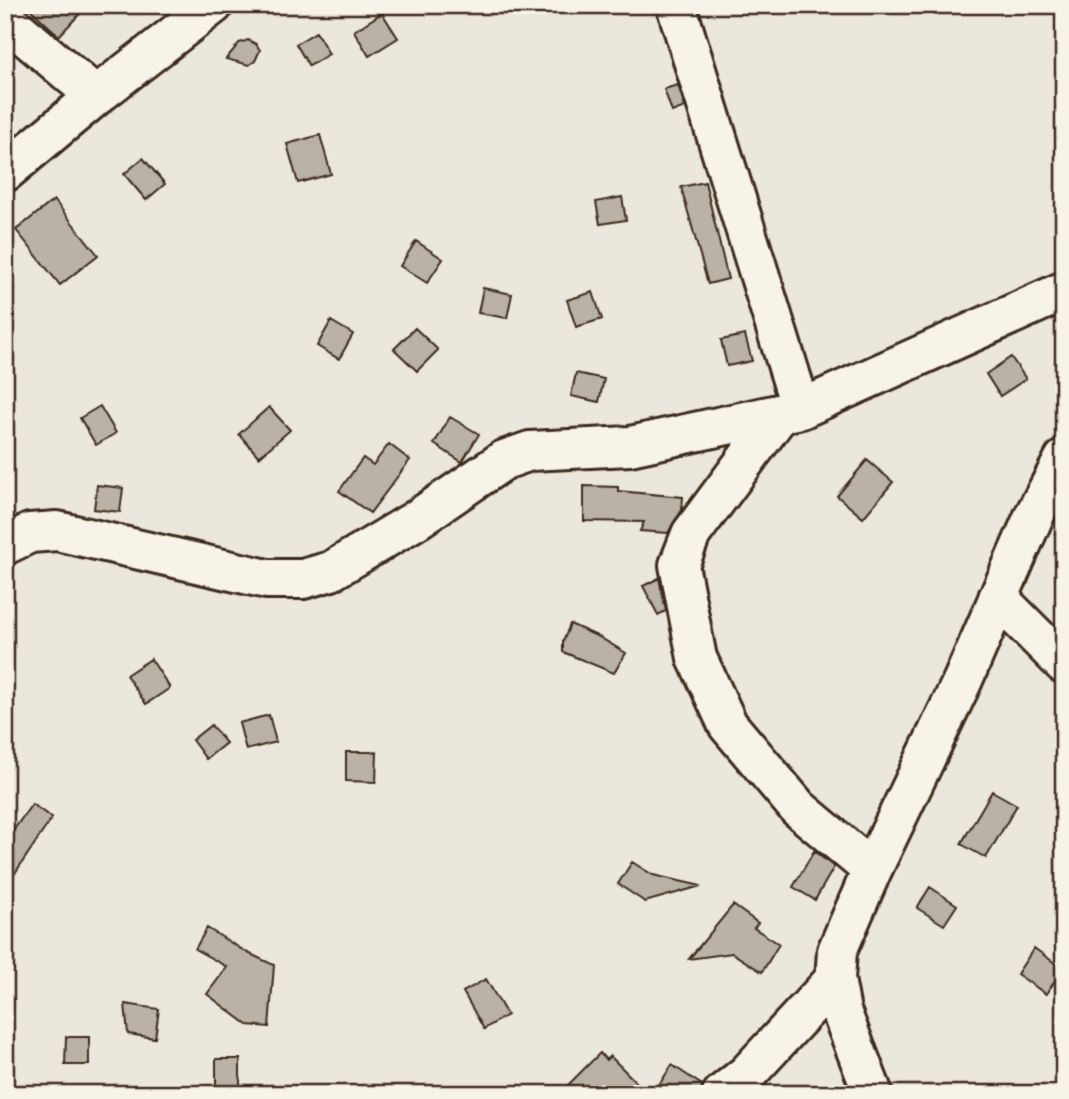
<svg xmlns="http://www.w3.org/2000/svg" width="1069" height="1099" viewBox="0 0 1069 1099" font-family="'Shantell Sans',sans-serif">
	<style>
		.building { fill: #bab2a7; stroke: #3b2a1e; stroke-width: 2 }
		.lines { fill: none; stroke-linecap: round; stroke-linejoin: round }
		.minor-casing { stroke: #3b2a1e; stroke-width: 44 }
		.minor { stroke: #f7f3e8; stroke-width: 38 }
	</style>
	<rect width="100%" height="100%" fill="#ece7dc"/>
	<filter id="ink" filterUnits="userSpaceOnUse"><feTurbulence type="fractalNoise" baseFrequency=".0143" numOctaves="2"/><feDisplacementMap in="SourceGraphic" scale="14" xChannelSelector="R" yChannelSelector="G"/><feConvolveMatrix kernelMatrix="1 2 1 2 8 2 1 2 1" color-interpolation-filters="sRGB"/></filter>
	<g filter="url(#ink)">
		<!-- building -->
		<path class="building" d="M26 5H88L59 36Z
			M382 13 398 38 369 56 354 31Z
			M316 32 329 54 309 66 296 44Z
			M248 40 256 44 260 50 255 61 249 65 226 59 239 43Z
			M678 85 685 107 672 112 664 89Z
			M320 135 331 174 298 183 287 144Z
			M143 158 165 184 146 200 124 174Z
			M705 182 728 279 708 284 681 187Z
			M622 197 626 220 600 224 596 202Z
			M54 200 98 255 60 285 16 230Z
			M416 241 443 259 427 283 400 266Z
			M483 288 512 294 507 318 478 313Z
			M593 292 602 319 576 327 567 300Z
			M331 321 353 334 339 359 317 346Z
			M415 328 438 350 417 371 394 349Z
			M745 335 752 361 727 366 721 340Z
			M1011 357 1026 379 1000 396 986 374Z
			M576 373 604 379 599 402 571 396Z
			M100 406 116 433 96 445 80 418Z
			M269 407 290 430 259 457 239 434Z
			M450 417 479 434 462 462 434 444Z
			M389 444 410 460 370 513 339 491 363 458 373 465Z
			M867 460 893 482 863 518 837 496Z
			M97 485 123 488 120 512 94 509Z
			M584 486 618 487V491L683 497 682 510 668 533 640 531 644 522 584 521Z
			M659 578 666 611 658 615 643 586Z
			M570 624 599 637 626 653 614 673 563 652V642Z
			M151 659 170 688 146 704 126 675Z
			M269 715 276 742 246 750 239 723Z
			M211 725 226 743 206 759 192 740Z
			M346 752H377L376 782 346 781Z
			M992 791 1017 805 986 858 961 844Z
			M32 804 52 818 5 888V842Z
			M814 851 834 867 815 900 793 887Z
			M632 862 653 875 701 886 645 902 618 884Z
			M930 887 957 905 944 925 917 908Z
			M733 905 758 923 754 928 779 944 762 972 732 953 689 959Z
			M207 928 248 953 274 965 269 1027 248 1025 207 994 227 967 195 949Z
			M1034 948 1063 969 1046 994 1017 974Z
			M486 979 507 1015 484 1029 463 992Z
			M125 1004 159 1009 155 1038 128 1034Z
			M66 1037H89V1065H65Z
			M600 1053 606 1060 610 1056 648 1094H559Z
			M216 1059H240V1087L216 1086Z
			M672 1065 702 1085 701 1094H653Z"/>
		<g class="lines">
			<defs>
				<path id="minor" d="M676 5 801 409
					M5 19 96 96
					M5 172 96 96 213 5
					M780 414 691 534 679 565 697 658 728 725 798 808 872 870
					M5 545 30 533 57 531 267 579H303L331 571 416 520 504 460 530 451 630 446 801 409 1064 291
					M998 598 1064 664
					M722 1094 747 1074 835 979
					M873 1094 841 1011 835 979 837 951 872 870 962 682 1034 516 1064 459"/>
			</defs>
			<!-- minor casing -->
			<use href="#minor" class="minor-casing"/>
			<!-- minor -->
			<use href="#minor" class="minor"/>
		</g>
	</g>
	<!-- margin -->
	<rect width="1069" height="1099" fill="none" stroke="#f7f3e8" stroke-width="28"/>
	<rect x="14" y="14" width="1041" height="1071" fill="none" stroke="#3b2a1e" stroke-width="2.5" filter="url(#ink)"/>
</svg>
